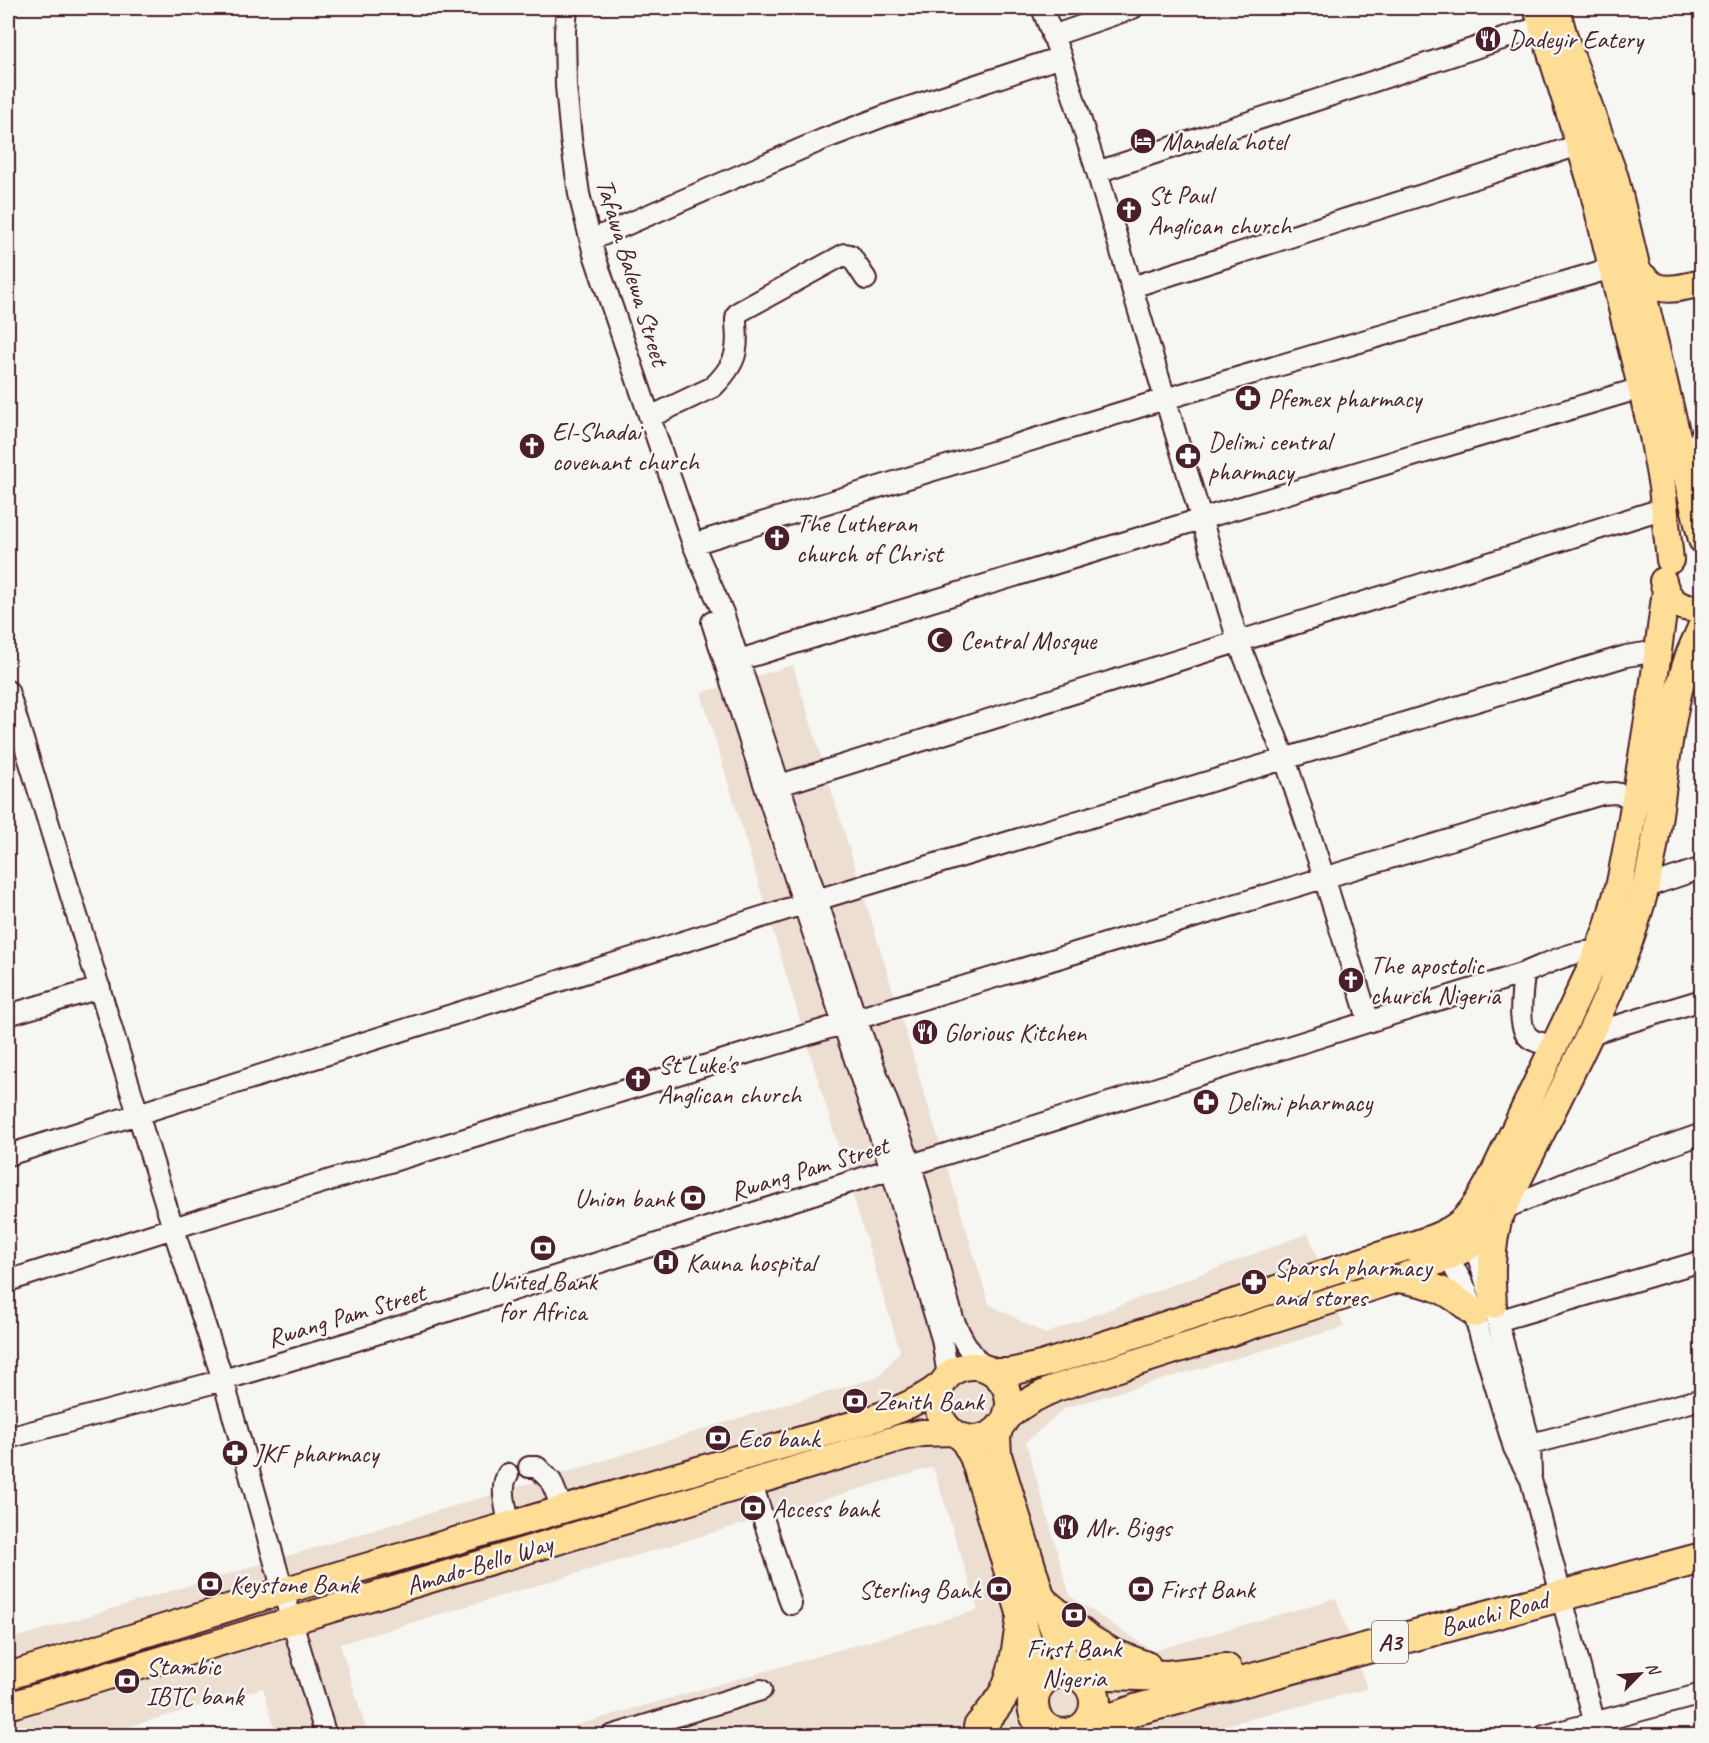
<svg xmlns="http://www.w3.org/2000/svg" width="1709" height="1743" viewBox="0 0 1709 1743" font-family="Caveat,sans-serif">
	<style>
		.built { fill: #ecdfd1 }
		.lines { fill: none; stroke-linecap: round; stroke-linejoin: round }
		.minor-casing { stroke: #4a1f2b; stroke-width: 24 }
		.major-casing { stroke: #4a1f2b; stroke-width: 30 }
		.highway-casing { stroke: #4a1f2b; stroke-width: 34 }
		.minor { stroke: #f6f6f2; stroke-width: 20 }
		.major { stroke: #fede96; stroke-width: 26 }
		.highway { stroke: #fede96; stroke-width: 30 }
		.labels { text-anchor: middle; stroke-width: 5; stroke-linejoin: round; paint-order: stroke }
		.shield { fill: #f6f6f2; stroke: #7e6067; stroke-width: 1.5 }
		.shield-label { font-size: 24px; font-weight: bold; fill: #4a1f2b }
		.poi-label { font-size: 26px; fill: #4a1f2b; stroke: #f6f6f2; text-anchor: start }
		.street-label { font-size: 26px; fill: #4a1f2b; stroke: #f6f6f2 }
	</style>
	<rect width="100%" height="100%" fill="#f6f6f2"/>
	<filter id="ink" filterUnits="userSpaceOnUse"><feTurbulence type="fractalNoise" baseFrequency=".0167" numOctaves="2"/><feDisplacementMap in="SourceGraphic" scale="12" xChannelSelector="R" yChannelSelector="G"/><feConvolveMatrix kernelMatrix="1 2 1 2 8 2 1 2 1" color-interpolation-filters="sRGB"/></filter>
	<g filter="url(#ink)">
		<!-- built -->
		<path class="built" d="M793 665 989 1304 1045 1334 1308 1233 1344 1327 1065 1408 1026 1442 1070 1596 1153 1651 1336 1598 1367 1689 1188 1735H542L978 1610 933 1467 340 1644 368 1735H277L263 1688 100 1735 8 1736V1640L580 1468 749 1415 879 1377 900 1351 701 693Z"/>
		<g class="lines">
			<defs>
				<path id="minor" d="M567 8 565 31 566 86 571 139 579 194 594 254 693 544 723 613 856 1019 911 1165 953 1319C962 1339 969 1352 984 1368
					M1042 8 1061 57 1097 172 1238 641 1285 759 1324 877 1369 1022
					M1052 36 1133 8
					M1097 172 1542 26
					M591 240 824 139 892 113 1061 57
					M1132 287 1592 141
					M650 417 713 387C722 378 735 363 736 349 738 340 736 329 736 319L737 314 739 312 845 254 850 255 866 279
					M1684 471 1702 434
					M693 544 1165 399 1612 268
					M712 622 748 735 891 1169 942 1339 948 1376
					M739 660 1201 519 1641 388
					M8 691 173 1228 223 1380 283 1591 326 1736
					M780 785 1665 508
					M1646 887 1702 868
					M1524 973C1523 990 1515 1029 1531 1039 1537 1043 1547 1044 1554 1046
					M8 1015 100 988
					M856 1019 1602 794 1615 793 1648 800
					M1590 1034 1702 1000
					M8 1155 803 904 1626 656 1658 651
					M1499 1207 1503 1209 1588 1174 1702 1134
					M1470 1231 1493 1305 1530 1443 1531 1475
					M1442 1246 1467 1291 1514 1448 1531 1480 1598 1736
					M8 1281 173 1228 842 1024
					M1497 1321 1702 1261
					M8 1438 223 1380 351 1342 891 1169 911 1165 1524 973C1552 962 1580 945 1610 954
					M1520 1447 1702 1399
					M529 1467H537L551 1481 563 1510
					M508 1474C499 1488 507 1509 509 1525
					M752 1484 791 1604
					M611 1736 761 1690
					M1544 1736 1702 1694"/>
				<path id="major" d="M1537 8 1592 185 1653 436 1662 487 1670 560
					M1556 8 1565 40 1615 178 1702 540
					M1638 272C1643 276 1648 282 1653 285 1667 293 1687 286 1702 283
					M1663 581C1667 600 1681 612 1702 607
					M1398 1279C1433 1284 1448 1290 1475 1314
					M1493 1305C1491 1274 1491 1248 1499 1217
					M993 1372H1010L1041 1365 1403 1248C1424 1241 1452 1234 1467 1216 1478 1204 1485 1189 1493 1175L1591 968 1607 929 1620 883 1630 830 1653 689 1666 590
					M1006 1417C1007 1413 1009 1408 1009 1404 1009 1383 992 1365 971 1366 929 1368 927 1431 967 1438 981 1441 995 1434 1003 1423 1007 1418 1004 1420 1008 1416 1013 1412 1018 1408 1023 1405 1033 1398 1045 1393 1056 1388L1398 1279 1463 1250 1482 1236 1500 1216C1523 1170 1546 1123 1569 1077 1597 1020 1625 963 1642 901 1665 821 1662 733 1689 655 1693 645 1698 635 1702 625
					M1000 1426 997 1437 998 1455 1043 1602 1070 1672
					M962 1437 973 1457 977 1469 1041 1683
					M8 1676 283 1591 815 1436C856 1423 909 1412 942 1384
					M8 1706 903 1437 922 1433 952 1432"/>
				<path id="highway" d="M1043 1602 1090 1641 1112 1654 1146 1667
					M1033 1703a31 31 0 1 1 62 0a31 31 0 1 1-62 0Z
					M1074 1674H1110L1168 1676 1226 1669
					M979 1727C988 1716 998 1705 1005 1692 1016 1669 1018 1642 1022 1617
					M1080 1730 1138 1709 1174 1700 1702 1558"/>
			</defs>
			<!-- minor casing -->
			<use href="#minor" class="minor-casing"/>
			<!-- major casing -->
			<use href="#major" class="major-casing"/>
			<!-- highway casing -->
			<use href="#highway" class="highway-casing"/>
			<!-- minor -->
			<use href="#minor" class="minor"/>
			<!-- major -->
			<use href="#major" class="major"/>
			<!-- highway -->
			<use href="#highway" class="highway"/>
		</g>
	</g>
	<!-- icons -->
	<defs>
		<symbol id="restaurant-disc" viewBox="-11 -11 22 22"><circle r="9.5" fill="#4a1f2b" stroke="#f6f6f2"/><path d="M-5-6h1v4h1v-4h1v4h1v-4h1v5L-1.5 .5V6h-2V.5L-5-1ZM5-6V6H3V1.5H1.5Q1.5-4 5-6Z" fill="#fff"/></symbol>
		<symbol id="hotel-disc" viewBox="-11 -11 22 22"><circle r="9.5" fill="#4a1f2b" stroke="#f6f6f2"/><path d="M-6-4.5h1.5V1H6V5H4.5V3h-9V5H-6ZM-4 0a1.8 1.8 0 1 1 3.6 0ZM.5 0V-2.5h3Q6-2.5 6 0Z" fill="#fff"/></symbol>
		<symbol id="church-disc" viewBox="-11 -11 22 22"><circle r="9.5" fill="#4a1f2b" stroke="#f6f6f2"/><path d="M-1.2-6h2.4v3.5h3.3v2.4h-3.3V6h-2.4V-.1h-3.3v-2.4h3.3Z" fill="#fff"/></symbol>
		<symbol id="pharmacy-disc" viewBox="-11 -11 22 22"><circle r="9.5" fill="#4a1f2b" stroke="#f6f6f2"/><path d="M-2-6h4v4h4v4h-4v4h-4v-4h-4v-4h4Z" fill="#fff"/></symbol>
		<symbol id="mosque-disc" viewBox="-11 -11 22 22"><circle r="9.5" fill="#4a1f2b" stroke="#f6f6f2"/><path d="M3.5-4.9A6 6 0 1 0 3.5 4.9A5 5 0 1 1 3.5-4.9Z" fill="#fff"/></symbol>
		<symbol id="bank-disc" viewBox="-11 -11 22 22"><circle r="9.5" fill="#4a1f2b" stroke="#f6f6f2"/><path d="M-6-4H6V4H-6ZM0-2.3a2.3 2.3 0 1 0 0 4.6a2.3 2.3 0 1 0 0-4.6Z" fill="#fff"/></symbol>
		<symbol id="hospital-disc" viewBox="-11 -11 22 22"><circle r="9.5" fill="#4a1f2b" stroke="#f6f6f2"/><path d="M-5-5h3v3.5h4V-5h3V5h-3V1.5h-4V5h-3Z" fill="#fff"/></symbol>
	</defs>
	<g fill-rule="evenodd">
		<use href="#restaurant-disc" x="1473" y="24" width="30" height="30"/>
		<use href="#hotel-disc" x="1128" y="126" width="30" height="30"/>
		<use href="#church-disc" x="1114" y="195" width="30" height="30"/>
		<use href="#pharmacy-disc" x="1233" y="383" width="30" height="30"/>
		<use href="#church-disc" x="517" y="431" width="30" height="30"/>
		<use href="#pharmacy-disc" x="1173" y="441" width="30" height="30"/>
		<use href="#church-disc" x="762" y="523" width="30" height="30"/>
		<use href="#mosque-disc" x="925" y="625" width="30" height="30"/>
		<use href="#church-disc" x="1336" y="965" width="30" height="30"/>
		<use href="#restaurant-disc" x="910" y="1017" width="30" height="30"/>
		<use href="#church-disc" x="623" y="1064" width="30" height="30"/>
		<use href="#pharmacy-disc" x="1191" y="1087" width="30" height="30"/>
		<use href="#bank-disc" x="678" y="1183" width="30" height="30"/>
		<use href="#bank-disc" x="528" y="1233" width="30" height="30"/>
		<use href="#hospital-disc" x="651" y="1247" width="30" height="30"/>
		<use href="#pharmacy-disc" x="1239" y="1267" width="30" height="30"/>
		<use href="#bank-disc" x="840" y="1386" width="30" height="30"/>
		<use href="#bank-disc" x="703" y="1423" width="30" height="30"/>
		<use href="#pharmacy-disc" x="220" y="1438" width="30" height="30"/>
		<use href="#bank-disc" x="738" y="1493" width="30" height="30"/>
		<use href="#restaurant-disc" x="1051" y="1512" width="30" height="30"/>
		<use href="#bank-disc" x="195" y="1569" width="30" height="30"/>
		<use href="#bank-disc" x="984" y="1574" width="30" height="30"/>
		<use href="#bank-disc" x="1126" y="1574" width="30" height="30"/>
		<use href="#bank-disc" x="1059" y="1600" width="30" height="30"/>
		<use href="#bank-disc" x="112" y="1666" width="30" height="30"/>
	</g>
	<g class="labels">
		<!-- shield labels -->
		<rect class="shield" x="1372" y="1621" width="36" height="42" rx="4.5"/>
		<g class="shield-label">
			<text x="1390" y="1650">A3</text>
		</g>
		<!-- poi labels -->
		<g class="poi-label">
			<text x="1508" y="48">Dadeyir Eatery</text>
			<text x="1162" y="150">Mandela hotel</text>
			<text x="1148" y="204">St Paul<tspan x="1148" dy="30">Anglican church</tspan></text>
			<text x="1268" y="407">Pfemex pharmacy</text>
			<text x="552" y="440">El-Shadai<tspan x="552" dy="30">covenant church</tspan></text>
			<text x="1208" y="450">Delimi central<tspan x="1208" dy="30">pharmacy</tspan></text>
			<text x="796" y="532">The Lutheran<tspan x="796" dy="30">church of Christ</tspan></text>
			<text x="960" y="649">Central Mosque</text>
			<text x="1370" y="974">The apostolic<tspan x="1370" dy="30">church Nigeria</tspan></text>
			<text x="944" y="1041">Glorious Kitchen</text>
			<text x="658" y="1073">St Luke's<tspan x="658" dy="30">Anglican church</tspan></text>
			<text x="1226" y="1111">Delimi pharmacy</text>
			<text x="674" y="1207" text-anchor="end">Union bank</text>
			<text x="686" y="1271">Kauna hospital</text>
			<text x="1274" y="1276">Sparsh pharmacy<tspan x="1274" dy="30">and stores</tspan></text>
			<text x="543" y="1290" text-anchor="middle">United Bank<tspan x="543" dy="30">for Africa</tspan></text>
			<text x="874" y="1410">Zenith Bank</text>
			<text x="738" y="1447">Eco bank</text>
			<text x="254" y="1462">JKF pharmacy</text>
			<text x="772" y="1517">Access bank</text>
			<text x="1086" y="1536">Mr. Biggs</text>
			<text x="230" y="1593">Keystone Bank</text>
			<text x="980" y="1598" text-anchor="end">Sterling Bank</text>
			<text x="1160" y="1598">First Bank</text>
			<text x="1074" y="1657" text-anchor="middle">First Bank<tspan x="1074" dy="30">Nigeria</tspan></text>
			<text x="146" y="1675">Stambic<tspan x="146" dy="30">IBTC bank</tspan></text>
		</g>
		<!-- street labels -->
		<g class="street-label">
			<text transform="translate(633 272) rotate(73)" y="9">Tafawa Balewa Street</text>
			<text transform="translate(809 1168) rotate(-17)" y="9">Rwang Pam Street</text>
			<text transform="translate(346 1315) rotate(-17)" y="9">Rwang Pam Street</text>
			<text transform="translate(479 1564) rotate(-17)" y="9">Amado-Bello Way</text>
			<text transform="translate(1494 1613) rotate(-15)" y="9">Bauchi Road</text>
		</g>
	</g>
	<!-- margin -->
	<rect width="1709" height="1743" fill="none" stroke="#f6f6f2" stroke-width="30"/>
	<rect x="15" y="15" width="1679" height="1713" fill="none" stroke="#4a1f2b" stroke-width="2" filter="url(#ink)"/>
	<!-- north arrow -->
	<g transform="translate(1640 1674) rotate(65)" stroke="#f6f6f2" stroke-width="4.5" paint-order="stroke">
	<path d="M0-4.5L10 22L0 15L-10 22Z" fill="#4a1f2b"/>
	<text y="-9" font-size="16" font-weight="bold" text-anchor="middle" fill="#4a1f2b">N</text>
	</g>
</svg>
